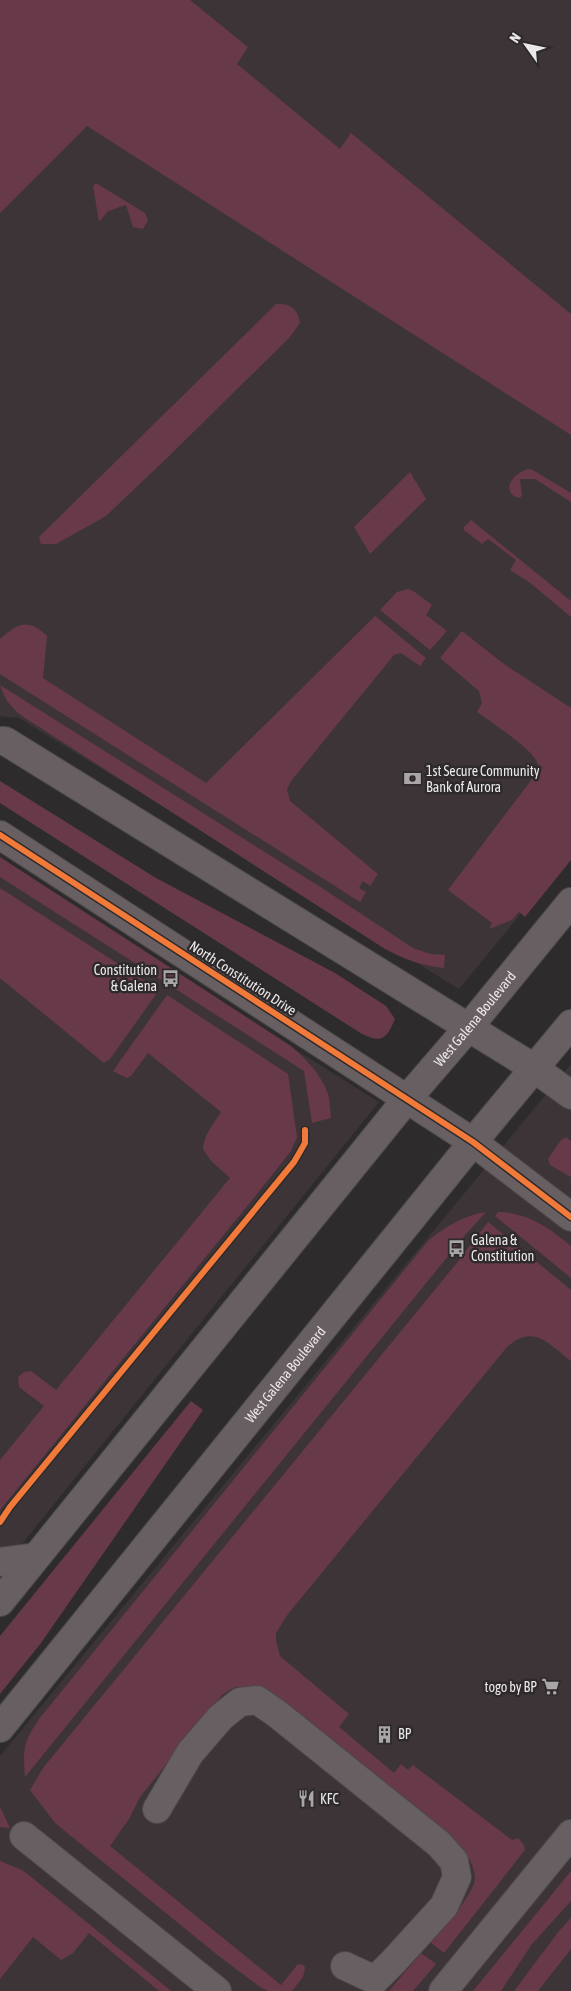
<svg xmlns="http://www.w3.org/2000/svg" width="571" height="1991" viewBox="0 0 571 1991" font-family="'Asap Condensed',sans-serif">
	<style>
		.built { fill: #3d3437 }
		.green { fill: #683a49 }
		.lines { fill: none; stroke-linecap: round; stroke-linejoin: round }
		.minor-casing { stroke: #4b494a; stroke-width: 30 }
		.major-casing { stroke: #4b494a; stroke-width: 30 }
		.minor { stroke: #685f62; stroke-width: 28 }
		.major { stroke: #685f62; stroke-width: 28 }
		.cycleway-casing { stroke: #2e2a2b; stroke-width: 9 }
		.cycleway { stroke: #f17a3a; stroke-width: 6 }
		.labels { text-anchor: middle; stroke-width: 5; stroke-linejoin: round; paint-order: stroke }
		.poi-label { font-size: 14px; fill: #eae8e9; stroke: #2e2a2b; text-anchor: start }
		.street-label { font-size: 14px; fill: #eae8e9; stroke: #2e2a2b }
	</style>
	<rect width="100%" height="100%" fill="#2d2b2c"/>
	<!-- built -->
	<path class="built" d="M0 0H571V853L459 989 19 718 0 716Z
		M0 864 379 1102 0 1571Z
		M571 1064V1991H0V1756Z"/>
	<!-- green -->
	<path class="green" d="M0 0H190L248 47 237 64 340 149 351 133 571 314V435L87 126 0 213Z
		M96 183 145 213 148 220 143 229 133 227 126 205 108 211 99 222 93 186Z
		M276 304C291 303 297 308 300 323L289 338 168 457 106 516 56 544H41L39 538 41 535Z
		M531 469 571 493V502L535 479H520L522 496 519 498C500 493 512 471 531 469Z
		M410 472 426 499 370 554 354 527Z
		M471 520 571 601V617L529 582 510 570 516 560 488 539 482 544 464 530V527Z
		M408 589 415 592 432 605 426 615 447 631 430 650 380 610 397 592Z
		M375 616 426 658 420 666 401 653 394 655 291 781 287 789 290 801 378 874 370 886 363 881 359 888 366 892 360 902 0 674V639C18 623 28 618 47 636L43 678 206 783Z
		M462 631 504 664 571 708V860L525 917 519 912 512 920 489 929 492 923 448 890 532 779C535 774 540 768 537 762 530 747 491 722 477 712L482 703 479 691 440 658Z
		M0 685 322 888 413 948 430 954 445 955 444 968C422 966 404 959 385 949L22 716C11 708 4 698 0 685Z
		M0 781 156 878 335 973 386 1006 395 1019C387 1038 382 1044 362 1034L0 803Z
		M0 857 291 1046C306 1059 321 1074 328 1094 330 1101 330 1110 331 1118L312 1123 304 1071 0 877Z
		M0 888 159 990 110 1059 104 1063 0 978Z
		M167 995 288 1074 297 1137 291 1151 261 1189 0 1510V1460L44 1406 19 1387 18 1377 24 1372 31 1371 56 1390 230 1178 212 1162 203 1149C204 1134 213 1125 221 1112L148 1053 131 1076 127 1078 113 1071Z
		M566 1137 571 1141V1177L550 1165 548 1159 561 1140Z
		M486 1212 466 1234 25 1777C23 1749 23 1743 39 1719L428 1241C446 1226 463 1216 486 1212Z
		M498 1212C527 1212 550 1228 571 1246V1278L495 1216Z
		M488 1222 571 1290V1361C549 1344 533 1323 507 1347L288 1614 276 1633V1641L280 1656 349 1714 339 1727 394 1773 401 1764 408 1770 413 1765 512 1840 518 1838 524 1845 525 1850 444 1953 430 1942C441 1934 475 1891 475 1879 475 1866 468 1857 461 1847L279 1700 262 1688 247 1687H235L222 1695 140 1797 129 1819 110 1846 281 1985 298 1964 304 1965 305 1968 303 1977 292 1991H268L260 1987 220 1957 55 1823 30 1790 43 1768 456 1264Z
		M191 1401 203 1410 41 1643 0 1694V1636Z
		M0 1807 10 1828 0 1827Z
		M0 1861 22 1870 35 1880 171 1991H159L89 1933 73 1953 61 1960 33 1937 0 1979Z
		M571 1871V1901L532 1944 501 1991H473Z
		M571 1918V1949L538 1991H514L559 1931Z
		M421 1953 436 1964 413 1991H389Z"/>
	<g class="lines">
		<defs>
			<path id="minor" d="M0 741H5L534 1068 571 1095
				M0 835 473 1142 571 1217
				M0 1562 36 1557
				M157 1809 190 1753 221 1717 240 1702 257 1700 276 1713 439 1844 454 1861 457 1877 444 1906 393 1962 375 1980 345 1966
				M24 1836 217 1991
				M443 1991 571 1834"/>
			<g id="major">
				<path id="s1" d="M0 1602 406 1100 468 1028 571 902"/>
				<path id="s2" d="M0 1728 473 1142 571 1024"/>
			</g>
		</defs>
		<!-- minor casing -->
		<use href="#minor" class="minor-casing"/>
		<!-- major casing -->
		<use href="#major" class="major-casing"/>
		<!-- minor -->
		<use href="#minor" class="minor"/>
		<!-- major -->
		<use href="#major" class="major"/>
		<defs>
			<path id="cycleway" d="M0 835 473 1142 571 1217
				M0 1522 10 1507 294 1162 305 1143V1130"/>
		</defs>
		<!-- cycleway casing -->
		<use href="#cycleway" class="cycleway-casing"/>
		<!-- cycleway -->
		<use href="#cycleway" class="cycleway"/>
	</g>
	<!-- icons -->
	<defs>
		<symbol id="bank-bare" viewBox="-9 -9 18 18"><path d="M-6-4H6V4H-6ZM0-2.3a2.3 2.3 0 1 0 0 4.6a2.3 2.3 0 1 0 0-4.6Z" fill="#a8a6a7" stroke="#2e2a2b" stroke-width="2.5" paint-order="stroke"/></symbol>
		<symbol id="bus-bare" viewBox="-9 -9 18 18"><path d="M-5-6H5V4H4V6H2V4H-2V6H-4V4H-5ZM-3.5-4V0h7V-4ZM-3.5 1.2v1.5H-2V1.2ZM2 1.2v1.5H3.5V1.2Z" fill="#a8a6a7" stroke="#2e2a2b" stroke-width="2.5" paint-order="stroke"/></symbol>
		<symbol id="supermarket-bare" viewBox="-9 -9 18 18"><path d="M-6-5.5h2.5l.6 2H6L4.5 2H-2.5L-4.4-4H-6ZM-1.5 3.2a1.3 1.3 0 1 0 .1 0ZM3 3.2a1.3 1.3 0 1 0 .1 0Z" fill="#a8a6a7" stroke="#2e2a2b" stroke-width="2.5" paint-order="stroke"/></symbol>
		<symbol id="building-bare" viewBox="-9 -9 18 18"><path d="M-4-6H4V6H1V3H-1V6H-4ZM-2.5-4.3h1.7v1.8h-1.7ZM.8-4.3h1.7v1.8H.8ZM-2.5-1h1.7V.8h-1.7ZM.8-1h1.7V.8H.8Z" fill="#a8a6a7" stroke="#2e2a2b" stroke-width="2.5" paint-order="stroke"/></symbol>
		<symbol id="restaurant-bare" viewBox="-9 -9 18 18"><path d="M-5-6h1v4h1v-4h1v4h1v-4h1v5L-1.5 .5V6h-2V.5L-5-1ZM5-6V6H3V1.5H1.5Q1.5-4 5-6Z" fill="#a8a6a7" stroke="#2e2a2b" stroke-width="2.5" paint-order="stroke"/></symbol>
	</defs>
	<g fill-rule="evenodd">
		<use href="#bank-bare" x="400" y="766" width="25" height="25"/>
		<use href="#bus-bare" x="158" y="966" width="25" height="25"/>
		<use href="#bus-bare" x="444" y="1236" width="25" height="25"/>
		<use href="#supermarket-bare" x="538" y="1674" width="25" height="25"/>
		<use href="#building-bare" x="372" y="1722" width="25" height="25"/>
		<use href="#restaurant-bare" x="294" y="1786" width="25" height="25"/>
	</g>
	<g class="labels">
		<!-- poi labels -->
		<g class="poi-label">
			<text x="426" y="776">1st Secure Community<tspan x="426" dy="16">Bank of Aurora</tspan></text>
			<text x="157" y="975" text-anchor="end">Constitution<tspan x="157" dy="16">&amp; Galena</tspan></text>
			<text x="471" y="1245">Galena &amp;<tspan x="471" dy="16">Constitution</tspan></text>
			<text x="537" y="1692" text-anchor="end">togo by BP</text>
			<text x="398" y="1739">BP</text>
			<text x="320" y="1804">KFC</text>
		</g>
		<!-- street labels -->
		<g class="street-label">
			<text transform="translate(243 978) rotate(33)" y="5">North Constitution Drive</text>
			<text dy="5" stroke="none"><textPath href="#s1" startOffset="752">West Galena Boulevard</textPath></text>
			<text dy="5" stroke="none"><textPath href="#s2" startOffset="454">West Galena Boulevard</textPath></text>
		</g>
	</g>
	<!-- north arrow -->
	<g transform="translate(526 45) rotate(303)" stroke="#2e2a2b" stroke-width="4" paint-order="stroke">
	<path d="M0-4L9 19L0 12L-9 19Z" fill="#eae8e9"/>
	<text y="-8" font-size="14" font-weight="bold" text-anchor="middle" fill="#eae8e9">N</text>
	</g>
</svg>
